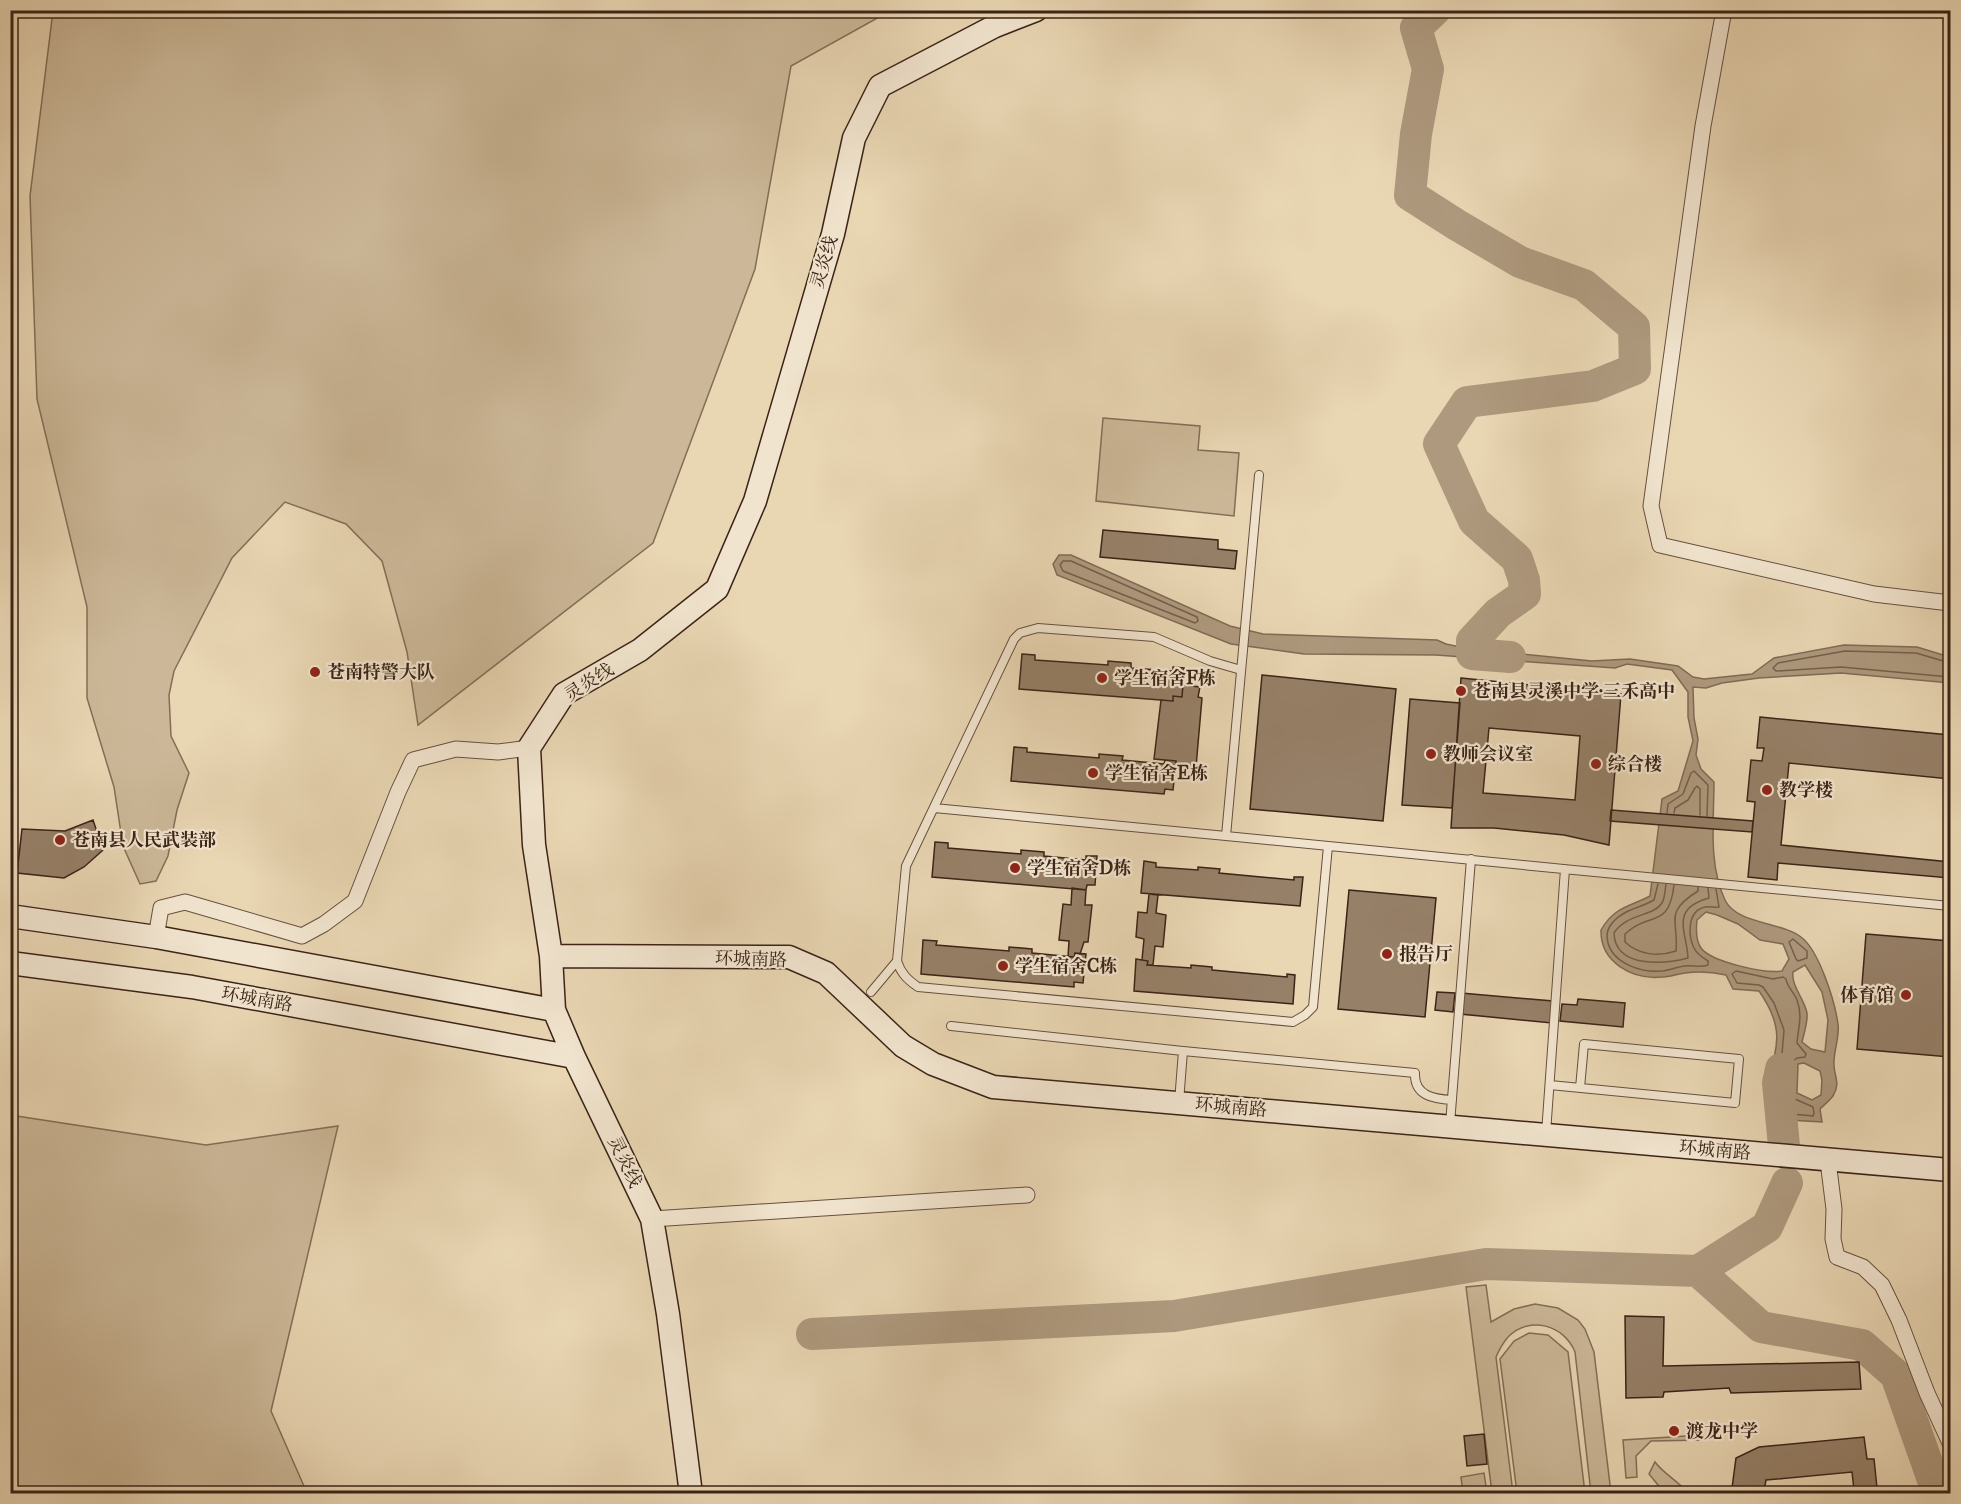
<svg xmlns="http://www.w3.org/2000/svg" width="1961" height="1504" viewBox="0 0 1961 1504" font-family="'IM FELL Great Primer','Noto Serif SC',serif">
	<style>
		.green { fill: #ccb898; stroke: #846e58; stroke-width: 1.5 }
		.water { fill: #ae997e; stroke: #806a55; stroke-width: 1.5; fill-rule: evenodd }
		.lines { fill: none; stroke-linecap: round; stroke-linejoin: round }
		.shore { stroke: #755e4a; stroke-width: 1.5 }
		.river { stroke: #ae997e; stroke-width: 32 }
		.building { fill: #968068; stroke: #3c2317; stroke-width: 1.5; fill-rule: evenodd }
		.lane-casing { stroke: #67503e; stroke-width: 10 }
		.street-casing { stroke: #67503e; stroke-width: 17 }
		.secondary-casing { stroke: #3c2317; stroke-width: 25 }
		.lane { stroke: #f1e4ce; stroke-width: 8 }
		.street { stroke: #f1e4ce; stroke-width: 15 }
		.secondary { stroke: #f1e4ce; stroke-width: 22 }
		.poi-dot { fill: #8f2418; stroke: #f1e4ce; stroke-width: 2 }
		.labels { text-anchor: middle; stroke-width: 4.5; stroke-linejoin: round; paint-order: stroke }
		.street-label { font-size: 18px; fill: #3c2317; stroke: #f1e4ce }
		.poi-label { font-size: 18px; font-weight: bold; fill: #3c2317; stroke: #f1e4ce; text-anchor: start }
	</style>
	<rect width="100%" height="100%" fill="#e9d6b3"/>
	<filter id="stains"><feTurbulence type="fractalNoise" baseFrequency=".00333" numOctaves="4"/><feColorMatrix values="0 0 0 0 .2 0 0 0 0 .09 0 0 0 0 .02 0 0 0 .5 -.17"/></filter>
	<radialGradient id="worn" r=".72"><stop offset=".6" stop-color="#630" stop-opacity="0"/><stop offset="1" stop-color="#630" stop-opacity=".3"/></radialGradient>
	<!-- green -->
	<path class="green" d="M53 11H890L791 66 755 269 653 543 418 725 407 652 382 561 346 524 285 502 232 558 174 671 169 695 171 736 189 773 177 810 168 856 156 881 140 884 123 846 114 787 87 698V607L37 399 30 196Z
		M1103 418 1200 426 1198 450 1239 453 1234 516 1096 501Z
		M10 1115 206 1145 338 1126 271 1411 307 1493H11Z
		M1486 1285 1491 1322 1514 1309 1535 1304 1558 1308 1578 1320 1585 1329 1594 1352 1611 1493H1591L1575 1352C1564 1325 1530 1315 1508 1337 1503 1343 1499 1350 1496 1357L1513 1493H1492L1466 1287Z
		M1529 1333 1548 1335 1568 1352 1585 1493H1517L1500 1359 1514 1341Z
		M1703 1435V1440L1651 1441 1636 1456 1637 1477 1626 1478 1623 1440Z
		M1655 1462C1664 1474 1678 1481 1688 1493H1657L1658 1485 1649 1474Z
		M1484 1473 1487 1493H1463L1461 1477Z"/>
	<!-- water -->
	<path class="water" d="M1059 555H1071L1230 626 1263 634 1437 640 1446 644 1465 648 1496 650 1510 653 1592 661 1630 659 1678 666 1693 677 1704 679 1752 674 1774 658 1844 645 1917 647 1950 657V683L1841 673 1759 678 1722 683 1706 688 1693 687 1694 718 1698 739 1696 755 1701 769 1714 782C1714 820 1708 864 1725 900 1736 924 1782 922 1801 937 1819 950 1835 1002 1838 1024 1840 1037 1833 1052 1834 1065 1834 1076 1841 1083 1833 1096 1830 1100 1824 1105 1820 1109L1822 1122 1788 1120 1766 1087C1778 1046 1785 1028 1759 991L1733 989 1726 975C1713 972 1698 971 1685 973 1677 974 1669 977 1662 977 1632 980 1600 962 1601 930 1614 907 1629 907 1650 896L1662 799 1678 791 1693 741 1688 717V692L1672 670 1627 664 1615 668 1436 655 1304 654 1231 644 1057 575 1053 564ZM1706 912 1717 915 1738 924 1760 940 1783 944 1789 959 1782 971C1766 974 1711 962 1701 948 1696 941 1696 929 1697 920ZM1805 965 1822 992 1828 1020 1825 1052 1811 1049 1802 1042C1804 1033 1808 1022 1807 1013 1804 998 1791 986 1793 972ZM1804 1063 1820 1071 1822 1080 1821 1095 1812 1100 1797 1093 1798 1064Z"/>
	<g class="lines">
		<!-- shore -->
		<path class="shore" d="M1063 561H1071L1197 617 1198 621 1195 623 1063 571 1060 565Z
			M1950 663 1916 653 1845 651 1778 663 1773 668 1776 671 1841 667 1950 677
			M1667 813 1668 804 1683 794 1691 773 1694 771 1708 785 1707 816
			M1674 813 1675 808 1688 800 1695 788 1697 786 1700 789V815
			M1658 884 1654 900C1641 908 1624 909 1613 922 1607 929 1606 934 1608 943 1614 964 1642 973 1662 971 1670 970 1677 967 1685 966 1693 965 1701 968 1708 965V961C1703 958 1697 954 1694 948 1688 935 1687 911 1705 907 1710 906 1715 908 1719 907L1716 889
			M1666 884C1665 890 1665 898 1662 903 1653 917 1627 913 1614 933 1615 969 1665 964 1688 958 1687 932 1669 909 1709 898L1708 888
			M1674 885C1669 930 1649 911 1625 934V942C1639 955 1658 957 1676 951 1679 920 1663 913 1698 891V887
			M1793 939 1807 951V958L1798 961 1796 959 1789 942Z
			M1736 971 1773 979 1783 977 1786 979C1787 987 1794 992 1797 1000 1803 1016 1798 1028 1797 1043L1806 1054 1805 1057 1797 1058 1792 1062 1790 1084 1791 1096 1795 1099 1813 1107 1814 1113 1813 1116 1792 1114 1773 1087 1782 1054 1784 1030 1774 1003 1763 987 1759 985 1737 983 1732 974Z"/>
		<!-- river -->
		<path class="river" d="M1435 10 1416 28 1428 69 1416 134 1410 195 1457 225 1520 262 1584 285 1634 327 1635 369 1593 386 1467 402 1439 444 1474 521 1517 559 1524 580 1525 594 1498 613 1472 641V654L1510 657
			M1781 1069 1778 1083 1784 1146
			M1787 1183 1767 1227 1698 1271 1761 1327 1862 1345 1896 1375 1938 1494
			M812 1334 1174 1316 1486 1264 1698 1271"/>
	</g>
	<!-- building -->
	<path class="building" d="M1103 530 1218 540V549L1237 551 1235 569 1100 557Z
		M1022 654 1035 655V660L1108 665V661L1131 663V668L1173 671V667L1184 668 1182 697 1173 696V701L1019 689Z
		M1262 675 1396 689 1383 821 1250 809Z
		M1461 678 1621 694 1609 845 1564 835 1494 828H1451ZM1489 728 1580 736 1575 800 1483 793Z
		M1183 685 1200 687 1198 697 1202 698 1196 767 1176 765V761L1154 759 1161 700 1173 701V696L1182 697Z
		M1410 699 1460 703 1452 808 1402 805Z
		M1760 717 1950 735V779L1789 763 1781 845 1950 862V878L1778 863 1777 880 1748 877 1755 802 1747 801 1751 760 1762 761 1764 748H1757Z
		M1014 747 1027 748V752L1099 758V754L1123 756 1122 760 1164 764 1165 760 1176 761 1173 790 1165 789 1164 794 1011 781Z
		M1611 810 1753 821 1752 832 1610 821Z
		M93 820 103 850 84 867 64 878 17 873 22 829 65 831Z
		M935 842 948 843V848L1021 854V850L1044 852V856L1086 860V856H1097L1095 885H1087L1086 890 932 877Z
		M1144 861 1156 863V867L1198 870V867L1220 869 1219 873 1294 880V877H1303L1300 906 1141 893Z
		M1072 888 1086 890 1085 905H1092L1088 942H1084L1080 954 1075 953 1074 957H1068L1069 941 1059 940 1063 904 1071 905Z
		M1349 890 1436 898 1425 1017 1338 1009Z
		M1149 894 1158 895 1156 913 1166 915 1163 947 1155 946 1153 965H1147L1148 961 1142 960 1144 939 1136 937 1138 912 1147 913Z
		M1866 934 1950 941V1057L1857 1049Z
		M923 940 937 941 936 945 1009 951V947L1032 949V953L1074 957 1075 953 1086 954 1083 983 1074 982V987L921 974Z
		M1136 959 1148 961 1147 965 1191 968V965L1212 967V970L1287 977V974L1295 975 1293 1004 1134 991Z
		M1437 992 1455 993 1453 1012 1435 1010Z
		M1461 993 1553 1001 1552 1023 1460 1014Z
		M1578 999 1625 1003 1623 1027 1560 1021 1562 1004 1577 1005Z
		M1625 1316 1664 1317 1663 1366 1859 1362 1861 1389 1731 1393 1729 1388 1664 1392 1663 1397 1626 1398Z
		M1484 1434 1487 1464 1467 1466 1464 1436Z
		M1864 1437 1867 1459H1874L1877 1488 1854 1490 1852 1472 1766 1480 1764 1491 1732 1488 1736 1458 1759 1447Z"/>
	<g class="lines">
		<defs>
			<path id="lane" d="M1259 475 1226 836C1467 859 1709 884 1950 906
				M934 808 1226 836
				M897 961C901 974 908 980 918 987L1293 1022 1305 1015 1313 1007 1328 846
				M871 992 897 961 906 866 1014 639 1020 633 1038 628 1154 637 1210 661 1241 670
				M951 1026 1183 1051 1415 1073C1414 1096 1434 1099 1452 1100
				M1550 1085 1735 1103 1739 1059 1584 1044 1580 1088
				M1179 1102 1183 1051
				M1450 1124 1471 859
				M1546 1133 1565 869"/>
			<path id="street" d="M1724 10 1703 126 1651 506 1660 545 1874 594 1950 603
				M156 937 161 908 185 902 302 936 324 924 355 901 398 792 413 760 456 749 498 752 529 748
				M1828 1161 1834 1209 1833 1239 1837 1257 1863 1267 1882 1285 1899 1320 1927 1393 1950 1443
				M652 1219 1027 1195"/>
			<path id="secondary" d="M10 916 156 937 554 1010
				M551 956 789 957 826 973 903 1046 933 1064 993 1087 1950 1170
				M10 963 192 987 574 1057
				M691 1494 668 1314 652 1219 574 1057 554 1010 551 956 534 845 529 748 564 694 640 650 717 589 755 501 833 234 854 138 880 86 995 26 1036 10"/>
		</defs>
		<!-- lane casing -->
		<use href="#lane" class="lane-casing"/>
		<!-- street casing -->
		<use href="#street" class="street-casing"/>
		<!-- secondary casing -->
		<use href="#secondary" class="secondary-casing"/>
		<!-- lane -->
		<use href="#lane" class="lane"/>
		<!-- street -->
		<use href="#street" class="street"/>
		<!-- secondary -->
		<use href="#secondary" class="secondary"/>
	</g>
	<!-- markers -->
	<g class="poi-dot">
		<circle cx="315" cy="672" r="6"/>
		<circle cx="1102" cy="678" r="6"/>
		<circle cx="1461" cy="691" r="6"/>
		<circle cx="1431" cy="754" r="6"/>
		<circle cx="1596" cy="764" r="6"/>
		<circle cx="1093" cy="773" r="6"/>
		<circle cx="1767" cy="790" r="6"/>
		<circle cx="60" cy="840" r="6"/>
		<circle cx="1015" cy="868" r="6"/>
		<circle cx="1387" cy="954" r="6"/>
		<circle cx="1003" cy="966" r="6"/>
		<circle cx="1906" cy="995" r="6"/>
		<circle cx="1674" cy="1431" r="6"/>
	</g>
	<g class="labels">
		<!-- street labels -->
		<g class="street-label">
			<text transform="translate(824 262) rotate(-74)" y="6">灵炎线</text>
			<text transform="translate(589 682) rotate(-33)" y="6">灵炎线</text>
			<text transform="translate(751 959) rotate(2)" y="6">环城南路</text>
			<text transform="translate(257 999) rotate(10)" y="6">环城南路</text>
			<text transform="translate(1231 1107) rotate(5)" y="6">环城南路</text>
			<text transform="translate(1715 1150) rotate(5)" y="6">环城南路</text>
			<text transform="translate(625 1162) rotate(64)" y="6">灵炎线</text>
		</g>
		<!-- poi labels -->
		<g class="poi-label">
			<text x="327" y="678">苍南特警大队</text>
			<text x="1114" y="684">学生宿舍F栋</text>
			<text x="1473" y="697">苍南县灵溪中学·三禾高中</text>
			<text x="1443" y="760">教师会议室</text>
			<text x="1608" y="770">综合楼</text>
			<text x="1105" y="779">学生宿舍E栋</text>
			<text x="1779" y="796">教学楼</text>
			<text x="72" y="846">苍南县人民武装部</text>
			<text x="1027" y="874">学生宿舍D栋</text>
			<text x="1399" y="960">报告厅</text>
			<text x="1015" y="972">学生宿舍C栋</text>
			<text x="1894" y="1001" text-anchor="end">体育馆</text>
			<text x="1686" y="1437">渡龙中学</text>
		</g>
	</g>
	<!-- margin -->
	<rect width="1961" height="1504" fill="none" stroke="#e9d6b3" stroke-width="36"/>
	<rect x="12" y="12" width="1937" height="1480" fill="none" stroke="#3c2317" stroke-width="3"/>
	<rect x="18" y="18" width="1925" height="1468" fill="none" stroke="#3c2317" stroke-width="1.5"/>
	<rect width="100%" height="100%" filter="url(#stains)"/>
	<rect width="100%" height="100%" fill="url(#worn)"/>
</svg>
